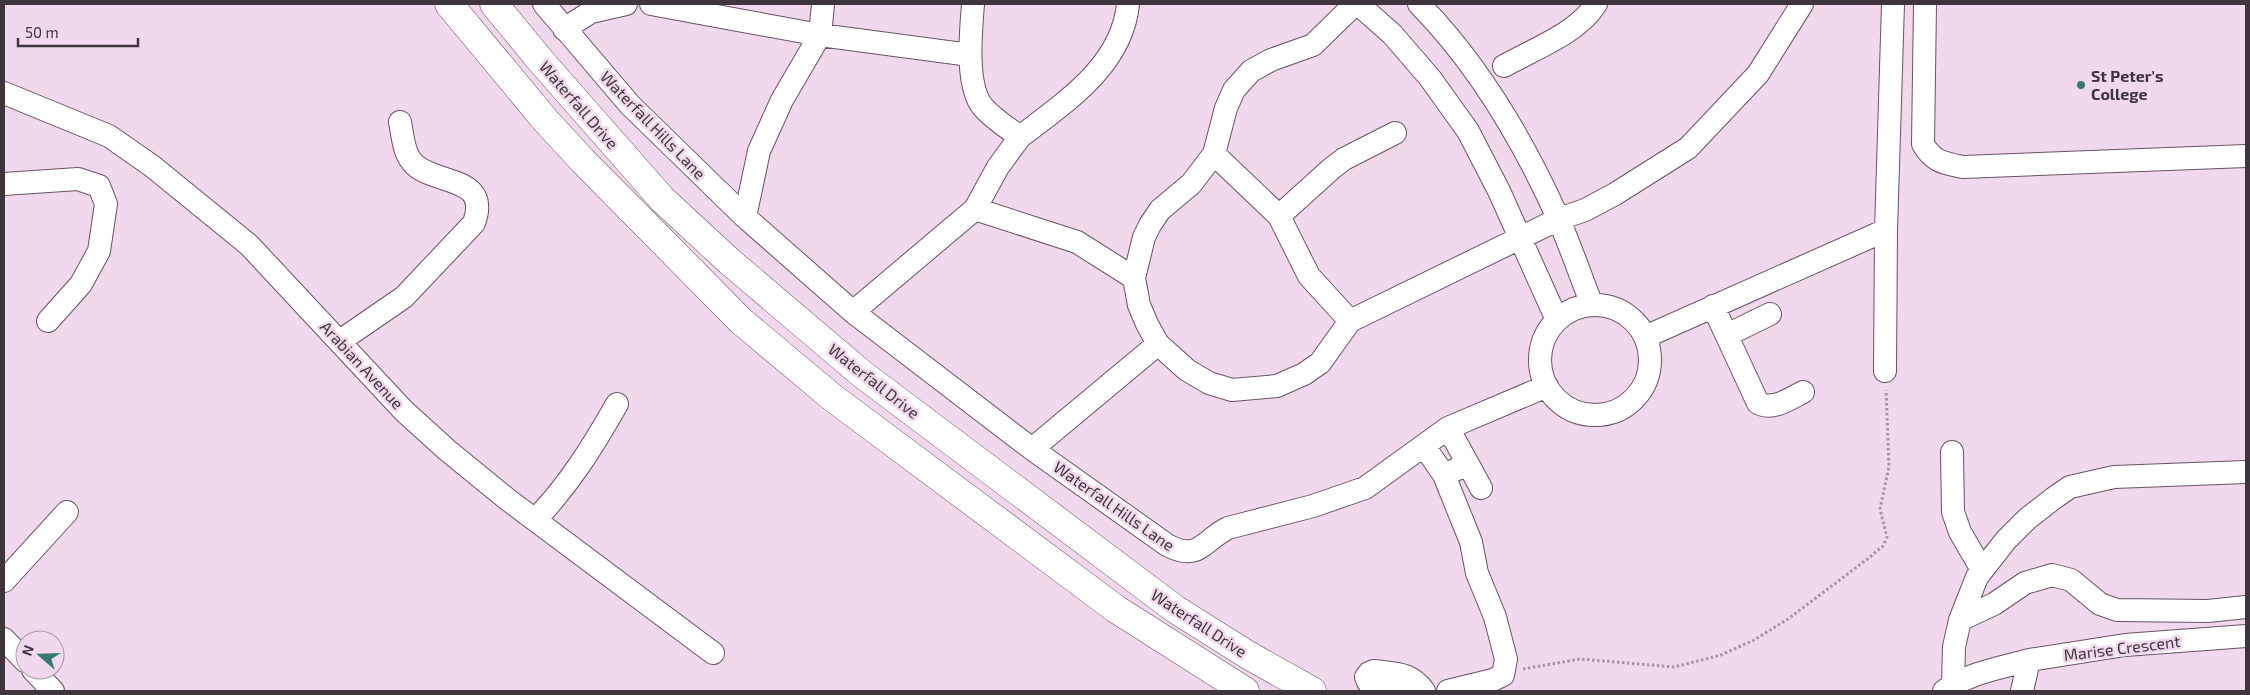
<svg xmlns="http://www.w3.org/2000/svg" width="2250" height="695" viewBox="0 0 2250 695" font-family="'Exo 2',sans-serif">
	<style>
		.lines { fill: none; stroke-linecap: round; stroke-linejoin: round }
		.minor-casing { stroke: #685363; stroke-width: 24 }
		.major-casing { stroke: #685363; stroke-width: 29 }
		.path { stroke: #a794a3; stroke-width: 3; stroke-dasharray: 2.5 2.5; stroke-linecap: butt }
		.minor { stroke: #fff; stroke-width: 22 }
		.major { stroke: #fff; stroke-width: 28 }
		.poi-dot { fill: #367b72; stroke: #f1d8ec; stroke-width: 2 }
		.labels { text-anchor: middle; stroke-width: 5; stroke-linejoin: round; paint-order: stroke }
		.poi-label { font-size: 16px; font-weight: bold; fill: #3f353d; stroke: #f1d8ec; text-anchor: start }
		.street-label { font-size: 16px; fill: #3f353d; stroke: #f1d8ec }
	</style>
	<rect width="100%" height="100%" fill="#f1d8ec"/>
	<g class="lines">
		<defs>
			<path id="minor" d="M544 4 630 105 745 217 853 312 1032 449 1158 344
				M651 4 820 35 970 55
				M1355 4 1313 45 1271 60 1251 71 1234 90 1226 108 1214 154 1191 184 1160 210 1150 225 1144 237 1134 278 1139 305 1147 324 1158 344 1187 370 1209 383 1232 390 1277 386 1304 374 1320 363 1350 321 1559 219 1585 210 1615 194 1688 148 1758 74 1802 4
				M1358 4 1392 34 1430 78 1468 131 1499 191 1557 320
				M1419 4C1479 65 1524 142 1559 220 1571 248 1581 277 1592 305
				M1925 4 1923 144C1933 162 1944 163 1963 167L2246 156
				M564 29 591 12 626 4
				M1504 66C1534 49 1578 33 1596 4
				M4 93 109 136 152 166 249 245 404 411 447 450 507 499 713 653
				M1020 137C1065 102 1122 66 1128 4
				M1214 154 1279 216 1309 276 1350 321
				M4 184 78 179 99 186 106 204 99 251 81 284 48 321
				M975 209 1077 242 1134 278
				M1279 216 1331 169 1344 159 1395 133
				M745 217 759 151 782 100 820 35 823 4
				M1540 360a55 55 0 1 1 110 0a55 55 0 1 1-110 0Z
				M1713 306 1758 403C1773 411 1789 399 1803 392
				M853 312 975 209 998 167 1020 137C1008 128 993 119 983 107 965 86 971 30 973 4
				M1727 335 1770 314
				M1645 337 1886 230
				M340 341 404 297 474 223C491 176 437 185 415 165 403 154 403 136 400 122
				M1885 371 1886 230 1893 4
				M1448 428 1468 464
				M1424 446 1444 475 1468 464 1481 488
				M1032 449 1167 545C1199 562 1202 541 1228 528L1313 506 1365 488 1448 428 1547 386
				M1952 452 1953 512 1960 532 1982 570
				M1444 475 1471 542 1477 573 1495 617 1506 659 1503 675 1493 680 1448 691
				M535 520C569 485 593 446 617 404
				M4 581 67 512
				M1960 620 1994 604 2025 583 2052 575 2071 580 2100 604 2117 610 2208 611 2246 607
				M4 639 25 661
				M33 670 53 691
				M1953 684 1954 647 1960 620 1977 577 2006 540 2027 519 2054 498 2070 487 2114 477 2246 472
				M1413 691 1377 686 1368 682 1366 677 1369 673 1374 671C1396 674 1410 672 1424 691
				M1944 691C1968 673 2000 668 2029 660
				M2022 691 2029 660 2125 645 2246 636"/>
			<path id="major" d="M449 4 546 121 583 161 741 321 833 398 1116 609 1245 691
				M494 4 540 60 662 199 729 261 862 374 1175 609 1248 655 1312 691"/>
		</defs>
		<!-- minor casing -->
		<use href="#minor" class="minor-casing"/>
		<!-- major casing -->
		<use href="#major" class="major-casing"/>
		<!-- path -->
		<path class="path" d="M1523 669 1580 659 1674 667 1721 655 1754 640 1788 619 1870 557 1883 546 1887 537 1880 509 1889 467 1886 390"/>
		<!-- minor -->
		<use href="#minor" class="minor"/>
		<!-- major -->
		<use href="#major" class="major"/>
	</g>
	<!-- markers -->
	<circle class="poi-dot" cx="2081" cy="85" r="5"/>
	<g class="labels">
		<!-- poi labels -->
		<g class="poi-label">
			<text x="2091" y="82">St Peter's<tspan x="2091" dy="18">College</tspan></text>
		</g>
		<!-- street labels -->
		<g class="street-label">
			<text transform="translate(579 105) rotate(49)" y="6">Waterfall Drive</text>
			<text transform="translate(653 125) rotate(46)" y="6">Waterfall Hills Lane</text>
			<text transform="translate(362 365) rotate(47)" y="6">Arabian Avenue</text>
			<text transform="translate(874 381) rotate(38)" y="6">Waterfall Drive</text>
			<text transform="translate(1114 506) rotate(35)" y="6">Waterfall Hills Lane</text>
			<text transform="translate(1199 623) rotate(33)" y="6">Waterfall Drive</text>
			<text transform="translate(2122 648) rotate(-7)" y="6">Marise Crescent</text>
		</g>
	</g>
	<!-- border -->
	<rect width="2250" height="695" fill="none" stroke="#3f353d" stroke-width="10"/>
	<!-- north arrow -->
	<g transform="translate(40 655) rotate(290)"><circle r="24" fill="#f1d8ec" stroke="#aa97a6"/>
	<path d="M0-4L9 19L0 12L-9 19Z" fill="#367b72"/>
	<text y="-8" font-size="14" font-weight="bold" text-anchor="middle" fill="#3f353d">N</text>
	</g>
	<!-- scale -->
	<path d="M18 38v8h120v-8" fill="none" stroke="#3f353d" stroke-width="2.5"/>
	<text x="25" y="38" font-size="15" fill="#3f353d" stroke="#f1d8ec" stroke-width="4" paint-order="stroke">50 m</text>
</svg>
